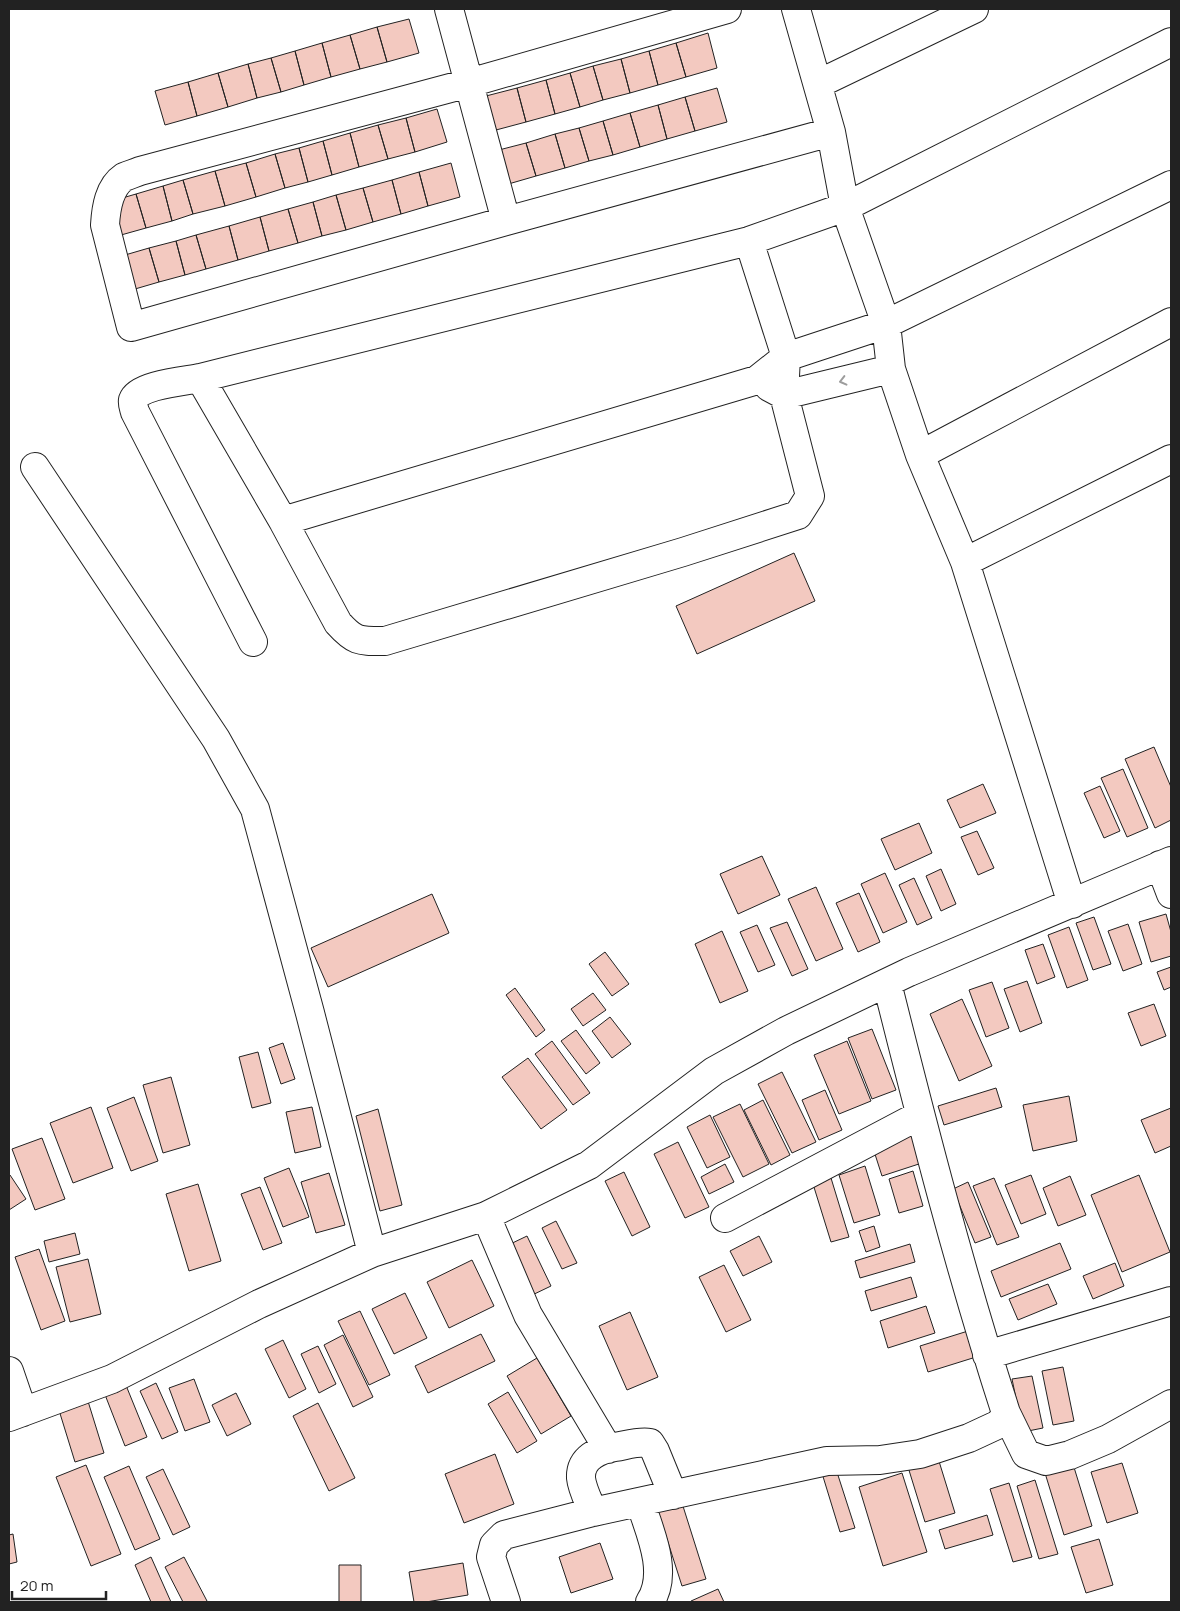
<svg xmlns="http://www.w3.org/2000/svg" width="1180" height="1611" viewBox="0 0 1180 1611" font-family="Manrope,sans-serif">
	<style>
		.building { fill: #f3c9c0; stroke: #222 }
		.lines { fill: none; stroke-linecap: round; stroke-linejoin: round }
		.minor-casing { stroke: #222; stroke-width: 30 }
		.minor { stroke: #fff; stroke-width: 28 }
		.oneway { stroke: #9c9c9c }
	</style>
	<rect width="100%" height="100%" fill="#fff"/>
	<!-- building -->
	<path class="building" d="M409 19 419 53 387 62 377 27Z
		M377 27 387 62 360 69 350 35Z
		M708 33 717 68 686 77 676 43Z
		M350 35 360 69 331 77 322 43Z
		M322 43 331 77 304 85 295 51Z
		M676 43 686 77 658 85 649 51Z
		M295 51 304 85 281 92 271 58Z
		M649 51 658 85 630 93 621 59Z
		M271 58 281 92 257 98 248 64Z
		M621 59 630 93 603 100 593 66Z
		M248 64 257 98 228 107 218 73Z
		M593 66 603 100 580 107 570 73Z
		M218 73 228 107 197 116 188 82Z
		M570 73 580 107 555 114 546 80Z
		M546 80 555 114 526 122 517 88Z
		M188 82 197 116 165 125 155 91Z
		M517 88 526 122 496 130 486 96Z
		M717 88 727 122 695 131 685 97Z
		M685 97 695 131 667 139 658 105Z
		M658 105 667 139 640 147 630 113Z
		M437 109 447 142 415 152 406 118Z
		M630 113 640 147 613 155 603 121Z
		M406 118 415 152 388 159 378 125Z
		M603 121 613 155 589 161 579 128Z
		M378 125 388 159 359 167 350 133Z
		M579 128 589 161 565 168 555 134Z
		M350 133 359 167 332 175 323 141Z
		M555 134 565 168 536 176 526 143Z
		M323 141 332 175 308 182 299 148Z
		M526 143 536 176 505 185 495 151Z
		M299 148 308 182 285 188 275 154Z
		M275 154 285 188 256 197 246 163Z
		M246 163 256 197 225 206 215 171Z
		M451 163 460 197 428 206 419 172Z
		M215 171 225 206 193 214 183 180Z
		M419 172 428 206 401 214 392 180Z
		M183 180 193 214 172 221 163 186Z
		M392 180 401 214 373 222 363 188Z
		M163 186 172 221 146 228 136 194Z
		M363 188 373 222 346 230 336 195Z
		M136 194 146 228 121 235 112 201Z
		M336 195 346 230 322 236 313 202Z
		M313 202 322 236 298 243 288 209Z
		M288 209 298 243 269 251 260 217Z
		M260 217 269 251 238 260 229 226Z
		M229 226 238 260 206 269 196 235Z
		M196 235 206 269 185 275 176 241Z
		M176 241 185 275 159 282 149 248Z
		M149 248 159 282 135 289 125 255Z
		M794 553 815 601 697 654 676 606Z
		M1154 747 1171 787V820L1155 828 1125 759Z
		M1123 769 1148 828 1127 837 1101 778Z
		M983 784 996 813 960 828 947 800Z
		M1100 786 1120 831 1104 838 1084 793Z
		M919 823 932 853 895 870 881 839Z
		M977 831 994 868 978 875 961 837Z
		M762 856 780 895 738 914 720 874Z
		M941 869 956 904 941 911 926 876Z
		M885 873 907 922 883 933 861 884Z
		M914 878 932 918 917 925 899 885Z
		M816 887 843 949 816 961 788 899Z
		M859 893 880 942 858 952 836 903Z
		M432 894 449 933 328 987 311 948Z
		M1166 914 1171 932V956L1151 962 1139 922Z
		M1094 917 1111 964 1093 970 1076 923Z
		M787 922 808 969 792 976 770 928Z
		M1128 924 1142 964 1123 971 1108 931Z
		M757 925 775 965 758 972 740 932Z
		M1069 927 1088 980 1067 988 1048 935Z
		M722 931 748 991 720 1003 695 944Z
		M1043 944 1055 977 1037 984 1025 950Z
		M605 952 629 984 612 996 589 964Z
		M1171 967V987L1164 990 1157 972Z
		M1027 981 1042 1023 1020 1032 1004 989Z
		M992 982 1009 1028 986 1037 969 990Z
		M515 988 545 1030 536 1037 506 995Z
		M593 993 606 1010 583 1026 571 1009Z
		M962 999 992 1066 959 1081 930 1014Z
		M1154 1004 1166 1036 1141 1046 1128 1013Z
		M610 1017 631 1044 612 1058 592 1031Z
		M872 1029 896 1090 872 1099 848 1038Z
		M576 1030 600 1063 586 1074 561 1041Z
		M552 1041 590 1093 573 1105 535 1054Z
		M847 1041 871 1101 839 1114 814 1055Z
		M283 1043 295 1079 281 1084 269 1048Z
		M258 1052 271 1103 252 1108 239 1057Z
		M528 1058 567 1110 541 1129 502 1077Z
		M782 1072 816 1142 792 1153 758 1084Z
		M171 1077 190 1145 163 1153 143 1085Z
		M996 1088 1002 1107 944 1125 938 1106Z
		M825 1090 842 1130 819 1140 802 1100Z
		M1069 1096 1077 1141 1033 1151 1023 1105Z
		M134 1097 158 1161 131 1171 107 1108Z
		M763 1100 790 1155 771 1165 744 1110Z
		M740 1104 769 1164 743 1177 713 1117Z
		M91 1107 113 1168 73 1183 50 1123Z
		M312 1107 321 1147 295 1153 286 1112Z
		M1171 1108V1146L1155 1153 1141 1120Z
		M378 1109 402 1205 380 1211 356 1116Z
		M710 1115 730 1157 707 1168 687 1127Z
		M917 1134 925 1162 882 1176 873 1148Z
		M42 1138 65 1199 35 1210 12 1149Z
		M678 1142 709 1207 685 1218 654 1154Z
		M725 1164 734 1182 709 1194 701 1177Z
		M865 1166 880 1215 854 1223 839 1175Z
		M289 1168 309 1217 283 1227 264 1178Z
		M913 1171 923 1206 899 1213 889 1179Z
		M624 1172 650 1227 632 1236 605 1181Z
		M329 1173 345 1225 316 1233 301 1182Z
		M10 1175 26 1199 9 1210V1176Z
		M1031 1175 1046 1214 1021 1224 1005 1185Z
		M1139 1175 1170 1252 1122 1272 1091 1195Z
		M1070 1176 1086 1215 1058 1226 1043 1188Z
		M831 1178 849 1237 831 1242 813 1184Z
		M994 1178 1019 1237 997 1245 973 1186Z
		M968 1182 991 1237 975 1243 953 1189Z
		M198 1184 221 1261 189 1271 166 1194Z
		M260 1187 282 1243 263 1250 241 1194Z
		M556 1221 577 1263 562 1269 542 1228Z
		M874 1226 880 1247 866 1252 859 1231Z
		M75 1233 80 1254 49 1262 44 1241Z
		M527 1236 551 1286 526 1298 502 1248Z
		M759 1236 772 1262 743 1276 730 1251Z
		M1060 1243 1071 1269 1001 1297 991 1271Z
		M910 1244 915 1262 860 1278 855 1261Z
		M39 1249 65 1321 41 1330 15 1257Z
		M88 1259 101 1314 70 1322 56 1267Z
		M472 1260 494 1306 449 1328 427 1282Z
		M1115 1263 1124 1286 1093 1299 1083 1276Z
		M724 1265 751 1320 726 1332 699 1277Z
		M911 1277 917 1297 871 1311 865 1291Z
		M1048 1284 1057 1304 1018 1320 1009 1299Z
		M405 1293 427 1338 394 1354 372 1309Z
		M926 1306 935 1333 888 1348 880 1321Z
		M360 1311 390 1375 369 1385 338 1321Z
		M630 1312 658 1377 627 1390 599 1326Z
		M968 1331 976 1357 928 1372 920 1346Z
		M481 1334 495 1361 428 1393 415 1366Z
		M343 1335 373 1397 353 1407 324 1345Z
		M283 1340 306 1389 289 1398 265 1349Z
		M318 1346 336 1384 319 1393 301 1354Z
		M537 1358 571 1416 541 1434 507 1376Z
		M1063 1367 1074 1421 1053 1425 1042 1371Z
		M1032 1376 1043 1428 1023 1432 1012 1379Z
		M123 1378 147 1437 125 1446 102 1387Z
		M194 1379 210 1422 185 1431 169 1388Z
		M156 1383 178 1432 162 1439 140 1391Z
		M508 1392 537 1441 517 1453 488 1404Z
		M236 1393 251 1424 227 1436 212 1405Z
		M87 1398 104 1453 75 1462 58 1407Z
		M318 1403 355 1478 329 1491 293 1416Z
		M495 1454 514 1504 464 1523 445 1474Z
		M938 1458 955 1513 925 1522 908 1467Z
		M1122 1463 1138 1513 1107 1523 1091 1472Z
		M1073 1464 1092 1526 1064 1535 1045 1473Z
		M86 1465 121 1554 91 1566 56 1477Z
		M129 1466 160 1539 135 1550 104 1477Z
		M835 1466 855 1528 840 1532 821 1470Z
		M163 1469 190 1527 173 1535 146 1477Z
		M902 1473 927 1552 883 1566 859 1487Z
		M1035 1480 1058 1554 1039 1559 1017 1486Z
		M1009 1483 1032 1557 1013 1562 990 1489Z
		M682 1503 706 1579 682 1586 658 1511Z
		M987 1515 993 1535 945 1549 939 1530Z
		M13 1534 17 1562 9 1564V1535Z
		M1099 1539 1113 1585 1086 1593 1071 1547Z
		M600 1543 613 1579 571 1593 559 1557Z
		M151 1557 171 1602H151L135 1565Z
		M184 1557 207 1601 205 1602H183L165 1567Z
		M463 1563 468 1595 426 1602H414L409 1572Z
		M339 1565H361V1602H339Z
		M718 1589 724 1602H691V1601Z"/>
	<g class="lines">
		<defs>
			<path id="minor" d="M449 9 506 221
				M727 9 469 83 140 171C135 173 129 175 124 177 109 187 106 208 105 225L131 327 506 221 831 132
				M796 9 831 132 845 207 886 324 891 369 920 455 965 562 1072 904
				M818 84 974 9
				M200 378 283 521 338 623C355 642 359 641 385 641L683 552 798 515 810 496 784 395 786 357 749 241
				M769 387 784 395 891 369
				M920 455 1171 322
				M35 467 216 739 255 809 310 1013 372 1253
				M283 521 757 380 786 357 886 324 1171 185
				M965 562 1171 459
				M253 642 135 412C134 408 132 404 133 400 138 385 185 381 200 378L749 241 845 207 1171 42
				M1160 865 1171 894
				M486 1216 528 1315 608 1449
				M725 1218 920 1115
				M987 1355 1171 1301
				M9 1371 23 1412
				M1006 1413 1026 1454 1046 1461 1070 1455 1108 1439 1171 1404
				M9 1417 112 1379 259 1304 372 1253 486 1216 589 1165 714 1071 786 1031 909 972 1171 861
				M640 1502C650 1532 669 1573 650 1602
				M593 1512C589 1502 582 1489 581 1478 580 1458 598 1450 615 1447 627 1445 639 1441 650 1443L655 1451 673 1495
				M506 1602 491 1557 494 1545 504 1535 593 1512 827 1461 880 1460 920 1454 969 1438 997 1425 1003 1420 1006 1413C960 1271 923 1127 887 983"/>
		</defs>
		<!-- minor casing -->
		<use href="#minor" class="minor-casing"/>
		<!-- minor -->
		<use href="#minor" class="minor"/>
	</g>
	<!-- one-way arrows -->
	<defs><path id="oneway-chevron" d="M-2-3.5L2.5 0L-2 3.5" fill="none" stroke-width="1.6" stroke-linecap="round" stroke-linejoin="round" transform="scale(1.25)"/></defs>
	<use class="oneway" href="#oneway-chevron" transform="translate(843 381) rotate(166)"/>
	<!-- border -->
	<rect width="1180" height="1611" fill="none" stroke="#222222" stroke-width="20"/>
	<!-- scale -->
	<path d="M12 1591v8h94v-8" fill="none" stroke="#222222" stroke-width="2.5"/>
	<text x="20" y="1591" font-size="15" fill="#222222" stroke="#ffffff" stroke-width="4" paint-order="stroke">20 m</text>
</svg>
